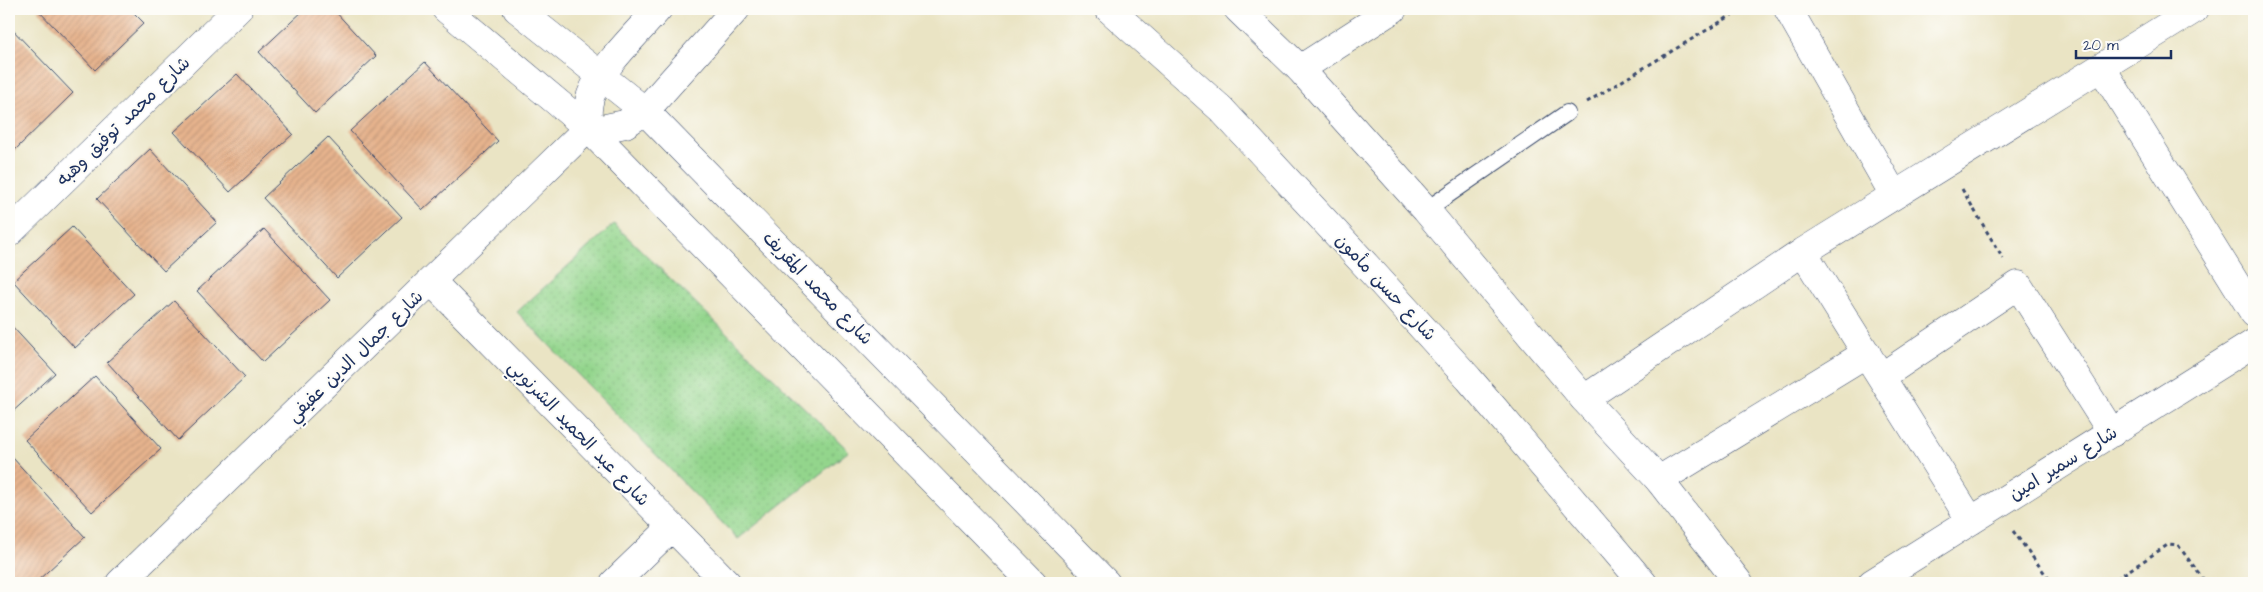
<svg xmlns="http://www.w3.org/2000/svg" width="2263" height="592" viewBox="0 0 2263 592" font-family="'Architects Daughter','Playpen Sans Arabic',sans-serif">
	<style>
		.green { fill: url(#green-dots); stroke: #578275 }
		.building { fill: url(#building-hatch) }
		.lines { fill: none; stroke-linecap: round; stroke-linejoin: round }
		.lane-casing { stroke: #3a4a6d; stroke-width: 18 }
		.street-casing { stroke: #3a4a6d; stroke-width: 29 }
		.primary-casing { stroke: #3a4a6d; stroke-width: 29 }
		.path { stroke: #3a4a6d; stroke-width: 3; stroke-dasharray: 4 4; stroke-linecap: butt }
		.lane { stroke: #fff; stroke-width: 16 }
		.street { stroke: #fff; stroke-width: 28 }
		.primary { stroke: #fff; stroke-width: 28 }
		.labels { text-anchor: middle; stroke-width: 4; stroke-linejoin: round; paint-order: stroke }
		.street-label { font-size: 18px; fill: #1b2f5e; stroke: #fdfcf7 }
	</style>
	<defs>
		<pattern id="green-dots" width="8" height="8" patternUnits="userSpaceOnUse" patternTransform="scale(1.25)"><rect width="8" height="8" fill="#93d58c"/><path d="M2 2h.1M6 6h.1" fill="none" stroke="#7eb77b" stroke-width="1.8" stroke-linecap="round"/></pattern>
		<pattern id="building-hatch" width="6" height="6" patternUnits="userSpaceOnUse" patternTransform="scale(1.25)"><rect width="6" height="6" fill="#e6b38d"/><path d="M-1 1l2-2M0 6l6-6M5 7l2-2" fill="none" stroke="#c59a7c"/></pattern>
	</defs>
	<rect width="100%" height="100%" fill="#fdfcf7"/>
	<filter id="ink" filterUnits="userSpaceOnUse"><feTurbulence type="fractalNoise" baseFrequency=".02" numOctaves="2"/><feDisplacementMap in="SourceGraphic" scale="10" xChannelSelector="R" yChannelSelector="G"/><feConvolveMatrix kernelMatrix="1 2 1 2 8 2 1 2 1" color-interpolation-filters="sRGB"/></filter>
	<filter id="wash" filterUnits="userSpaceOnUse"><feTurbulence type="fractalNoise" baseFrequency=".0096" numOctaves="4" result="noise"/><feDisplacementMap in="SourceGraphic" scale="20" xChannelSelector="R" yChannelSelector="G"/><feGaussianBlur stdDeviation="1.12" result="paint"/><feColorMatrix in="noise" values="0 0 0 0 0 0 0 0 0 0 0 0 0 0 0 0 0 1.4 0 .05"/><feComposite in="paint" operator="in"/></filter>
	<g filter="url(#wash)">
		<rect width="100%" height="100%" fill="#eae4c4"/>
		<!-- green -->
		<path class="green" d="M614 224 849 451 738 539 517 312Z"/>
		<g id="blocks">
			<!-- building -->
			<path class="building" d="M37 9H130L144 23 95 70Z
				M305 9H333L376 56 315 113 259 52Z
				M9 26 73 93 12 153 9 149Z
				M425 62 498 141 423 210 350 131Z
				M237 74 293 134 230 192 174 132Z
				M328 137 402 217 337 278 263 198Z
				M150 149 217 222 164 271 97 199Z
				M72 227 134 294 75 348 13 281Z
				M264 229 330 300 263 362 197 291Z
				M174 301 245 377 178 440 107 362Z
				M9 323 55 373 9 415Z
				M95 376 161 449 92 512 25 440Z
				M12 457 85 537 35 583H9V460Z"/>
		</g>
	</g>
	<g filter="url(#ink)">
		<use href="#blocks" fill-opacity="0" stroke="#3a4a6d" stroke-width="1"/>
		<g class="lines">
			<defs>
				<path id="lane" d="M1426 210 1567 113"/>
				<path id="street" d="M446 9 588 128 1033 583
					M517 9 645 111 1106 583
					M1788 9 1894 195
					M2101 67 2254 313
					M1300 69 1393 9
					M588 128 601 129 625 124 645 111 736 9
					M588 128C587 115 587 102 593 90 603 66 640 30 658 9
					M9 233 238 9
					M1803 252 1971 521
					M432 282 727 583
					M1881 377 2018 285 2112 433
					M1584 399 1803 252 2195 9
					M1659 480 1867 353
					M120 583 588 128
					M614 583 672 527
					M1872 583 2254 343"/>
				<path id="primary" d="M1109 9 1221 109 1372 272 1469 379 1643 583
					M1238 9 1300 69 1426 210 1584 399 1659 480 1739 583"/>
			</defs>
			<!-- lane casing -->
			<use href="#lane" class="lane-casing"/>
			<!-- street casing -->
			<use href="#street" class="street-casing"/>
			<!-- primary casing -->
			<use href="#primary" class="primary-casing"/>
			<!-- path -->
			<path class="path" d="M1587 102 1742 9
				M1962 189 2003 259
				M2013 531 2052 583
				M2110 583 2169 544 2178 545 2206 583"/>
			<!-- lane -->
			<use href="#lane" class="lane"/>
			<!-- street -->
			<use href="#street" class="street"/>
			<!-- primary -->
			<use href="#primary" class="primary"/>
		</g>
	</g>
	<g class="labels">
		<!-- street labels -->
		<g class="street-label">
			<text transform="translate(123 121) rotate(-44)" y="6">شارع محمد توفيق وهبه</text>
			<text transform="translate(1386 287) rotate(47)" y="6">شارع حسن مأمون</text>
			<text transform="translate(818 288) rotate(46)" y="6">شارع محمد المقريف</text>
			<text transform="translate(355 356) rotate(-44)" y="6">شارع جمال الدين عفيفي</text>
			<text transform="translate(579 433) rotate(46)" y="6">شارع عبد الحميد الشرنوبي</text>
			<text transform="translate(2063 463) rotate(-32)" y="6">شارع سمير امين</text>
		</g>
	</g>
	<!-- margin -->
	<rect width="2263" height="592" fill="none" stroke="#fdfcf7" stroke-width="30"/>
	<!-- scale -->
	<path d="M2076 50v8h95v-8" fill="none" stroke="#1b2f5e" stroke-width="2.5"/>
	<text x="2083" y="50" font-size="15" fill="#1b2f5e" stroke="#fdfcf7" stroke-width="4" paint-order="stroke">20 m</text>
</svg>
